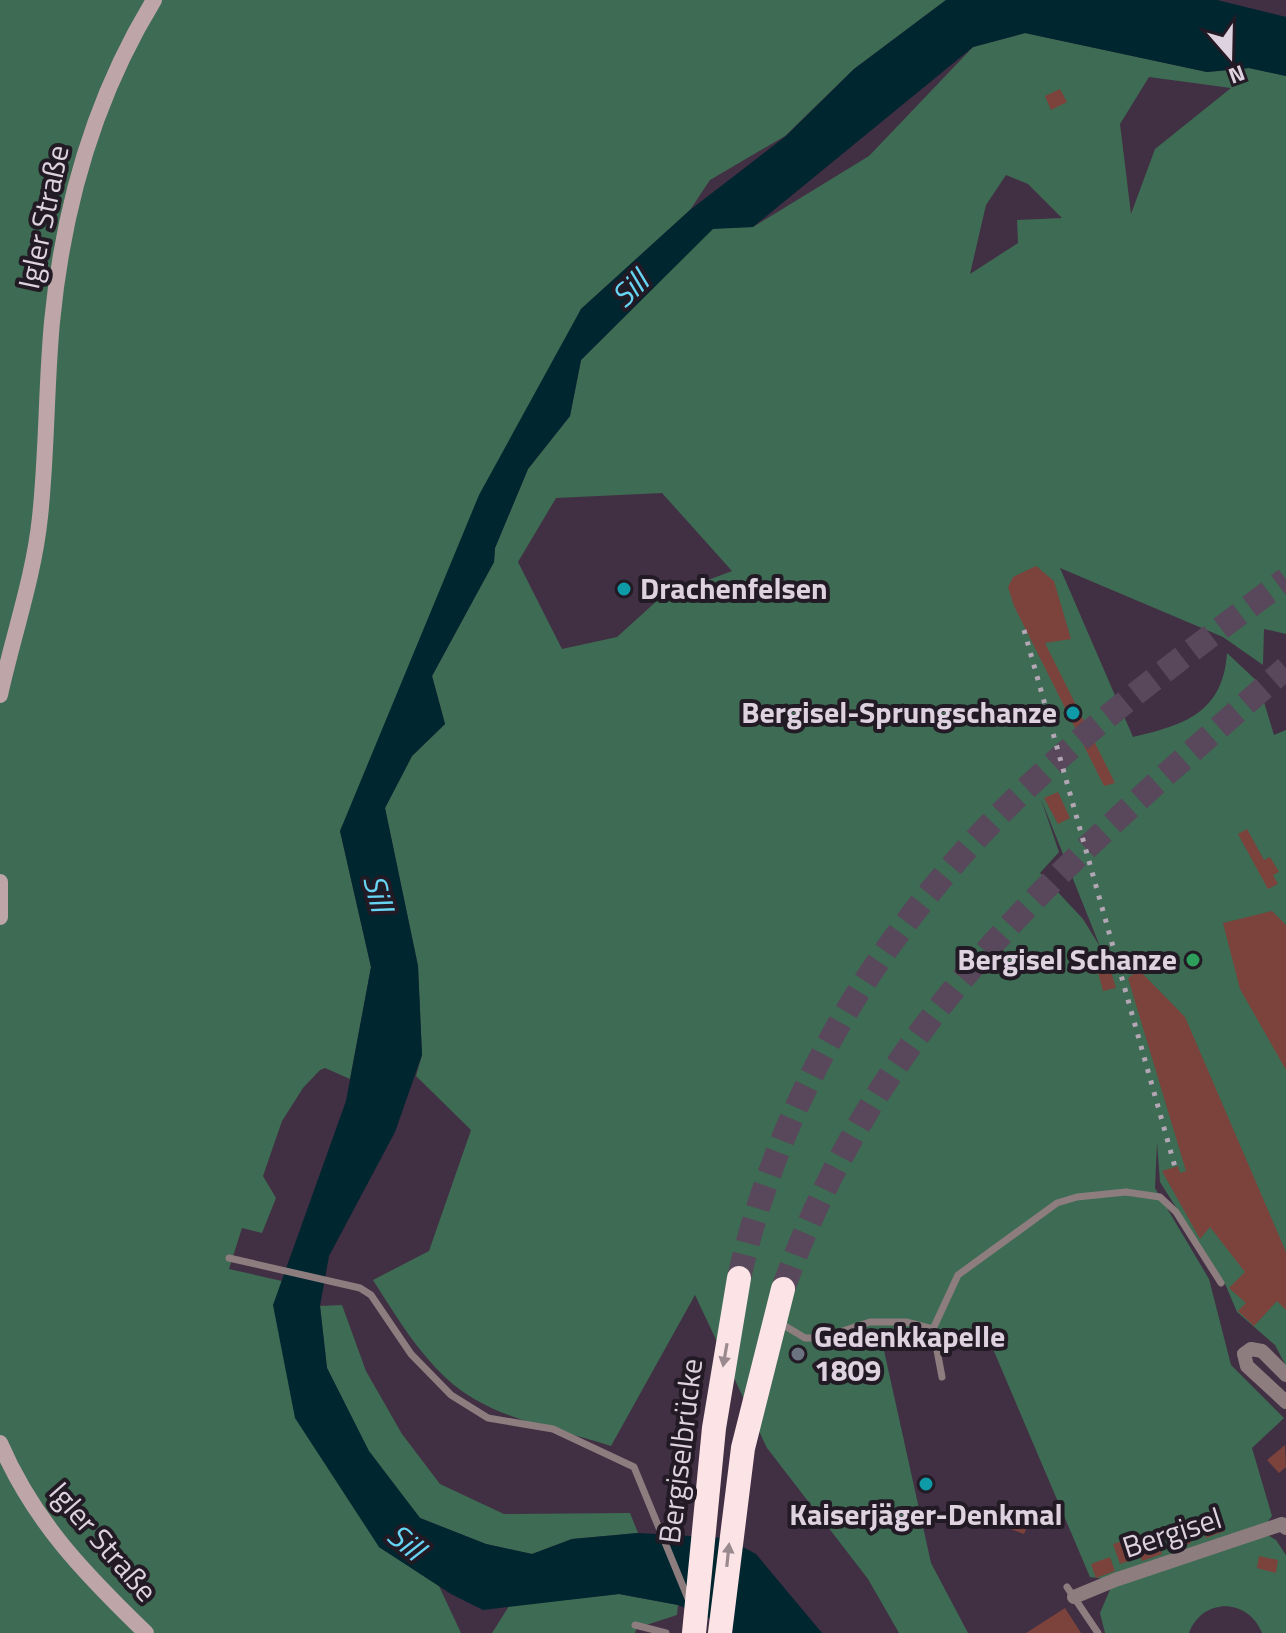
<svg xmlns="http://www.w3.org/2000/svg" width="1286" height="1633" viewBox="0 0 1286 1633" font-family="'Titillium Web',sans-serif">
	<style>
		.green { fill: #3e6b53; fill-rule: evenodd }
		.water { fill: #002630 }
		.building { fill: #7b433c }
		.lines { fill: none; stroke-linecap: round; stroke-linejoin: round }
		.highway-tunnel { stroke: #59475b; stroke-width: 24; stroke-dasharray: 24 12; stroke-linecap: butt }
		.lane { stroke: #8d7d7f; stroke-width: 7 }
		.street { stroke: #8d7d7f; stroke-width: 14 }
		.secondary { stroke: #bea5a7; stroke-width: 16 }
		.highway { stroke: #fce4e6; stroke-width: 24 }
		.rail { stroke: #b3a6b5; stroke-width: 5; stroke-dasharray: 4 8; stroke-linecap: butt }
		.highway-bridge { stroke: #fce4e6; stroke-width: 24 }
		.oneway { fill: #9a898f }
		.culture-dot { fill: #0f9aa8; stroke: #221a24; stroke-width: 3 }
		.leisure-dot { fill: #2e9e5b; stroke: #221a24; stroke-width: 3 }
		.worship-dot { fill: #6b7280; stroke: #221a24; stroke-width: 3 }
		.labels { text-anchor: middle; stroke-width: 8; stroke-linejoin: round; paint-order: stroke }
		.street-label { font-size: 30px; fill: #ded2e0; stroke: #221a24 }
		.poi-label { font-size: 30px; font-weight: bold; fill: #ded2e0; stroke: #221a24; text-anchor: start }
		.water-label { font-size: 32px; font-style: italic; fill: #67d4f3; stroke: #221a24 }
	</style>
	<rect width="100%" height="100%" fill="#412f43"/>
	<!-- green -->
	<path class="green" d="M0 0H946L854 69 785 136 710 180 690 210 581 309 340 831 371 967 350 1079 325 1068 320 1070 303 1088 282 1121 263 1176 276 1198 262 1233 242 1228 229 1269 282 1281 274 1305 379 1547 439 1586 461 1633H0Z
		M1025 33 1207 72 1249 68 1286 76V634L1264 629 1263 665 1223 637 1060 568 1133 737C1184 725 1223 713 1227 653L1258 682 1274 735 1286 730V1366L1275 1345 1237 1312 1226 1286 1160 1182 1157 1143 1155 1188 1209 1279 1231 1365 1284 1418 1252 1448 1272 1516 1261 1531 1276 1540 1286 1555V1633H1262C1248 1598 1203 1597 1189 1633H1105L1100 1613 1114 1580 1090 1577 984 1328 883 1346 931 1563 968 1633H899L868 1579 767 1448 695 1295 611 1446C558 1429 488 1418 447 1379 416 1350 396 1316 373 1280L429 1251 471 1130 416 1076 422 1055 418 966 385 808 412 756 445 724 432 676 494 562 495 548 528 469 570 416 581 360 713 228 753 227 869 156 973 47ZM1149 77 1231 88 1155 149 1131 214 1120 124ZM1006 175 1028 184 1062 218 1017 220 1018 243 970 274 986 205ZM662 493 732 571 660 598 617 637 562 649 518 562 556 498ZM1041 799 1099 944V945L1083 919 1040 873 1059 852Z
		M342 1305 366 1371 402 1434 440 1484 504 1514 630 1513 638 1533 572 1539 532 1554 486 1544 420 1518 369 1452 327 1368 320 1306Z
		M619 1594 678 1605 677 1615 637 1628 635 1633H492L509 1606Z"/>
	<!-- water -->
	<path class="water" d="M946 0H1217L1286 17V76L1249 68 1207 72 1025 33 973 47 753 227 713 229 581 360 570 416 528 469 495 548 494 562 432 676 445 724 412 756 385 808 418 966 422 1055 395 1132 329 1256 320 1306 327 1368 369 1451 420 1518 486 1544 532 1554 572 1539 638 1533 726 1538 756 1554 822 1633H729L711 1619 678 1605 619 1594 483 1610 451 1594 379 1547 295 1418 273 1305 346 1101 371 967 340 831 479 495 581 309 690 210 786 136 854 69Z"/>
	<!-- building -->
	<path class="building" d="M1060 89 1067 102 1051 110 1045 96Z
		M1036 566 1054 581 1071 639 1045 643 1115 783 1104 786 1014 606 1008 587 1013 577Z
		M1058 792 1070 818 1058 824 1044 798Z
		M1247 829 1264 860 1270 857 1279 872 1273 875 1278 884 1268 889 1238 834Z
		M1272 911 1286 925V1070L1240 989 1223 923Z
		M1109 965 1116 988 1103 991 1097 968Z
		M1139 970 1185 1017 1286 1252V1310L1277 1301 1254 1326 1238 1311 1246 1303 1229 1288 1245 1272 1210 1227 1200 1239 1162 1171 1178 1166 1180 1173 1186 1171 1128 978Z
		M1285 1445 1286 1467 1279 1473 1267 1460Z
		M1004 1516 1028 1525 1024 1534 1000 1525Z
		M1221 1518 1225 1531 1206 1538 1201 1525Z
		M1187 1530 1191 1543 1172 1550 1167 1537Z
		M1125 1540 1132 1560 1120 1564 1113 1544Z
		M1157 1540 1162 1554 1142 1561 1138 1547Z
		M1259 1556 1278 1560 1276 1573 1257 1568Z
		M1110 1557 1115 1571 1096 1578 1091 1564Z
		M1065 1608 1081 1633H1026Z"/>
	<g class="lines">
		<!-- highway-tunnel -->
		<path class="highway-tunnel" d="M739 1278C782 1088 889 916 1031 784 1110 709 1199 645 1286 579
			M783 1289C883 1009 1073 858 1286 668"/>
		<!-- lane -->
		<path class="lane" d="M229 1258 360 1288 371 1295 411 1354 451 1395 488 1418 553 1429 634 1467 689 1601
			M780 1323 805 1338H821L870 1322H906L933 1329 942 1377
			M933 1329 958 1275 1057 1203 1077 1197 1126 1192 1160 1197 1176 1212 1221 1283
			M1067 1587 1098 1633
			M635 1625 666 1633"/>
		<!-- street -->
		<path class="street" d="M1286 1375 1262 1351 1251 1349 1244 1354 1247 1366 1286 1402
			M1074 1597 1115 1580 1282 1524 1286 1528"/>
		<!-- secondary -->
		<path class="secondary" d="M0 695C13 636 34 576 40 517 47 452 46 387 52 322 63 208 94 98 154 0
			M0 882V917
			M0 1443C34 1522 85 1574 146 1633"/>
		<!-- highway -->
		<path class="highway" d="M720 1633 743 1448 783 1289"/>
		<!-- rail -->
		<path class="rail" d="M1024 630 1175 1167"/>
		<!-- highway-bridge -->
		<path class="highway-bridge" d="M694 1633 714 1428 739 1278"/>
	</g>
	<!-- one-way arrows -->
	<defs><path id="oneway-solid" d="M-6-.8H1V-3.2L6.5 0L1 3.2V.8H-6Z" transform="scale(2)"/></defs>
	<g class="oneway">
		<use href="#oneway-solid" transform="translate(725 1355) rotate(100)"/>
		<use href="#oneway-solid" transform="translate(728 1555) rotate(-84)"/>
	</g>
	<!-- markers -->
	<g class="culture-dot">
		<circle cx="624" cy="589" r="8"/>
		<circle cx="1073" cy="713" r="8"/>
		<circle cx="926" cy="1484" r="8"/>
	</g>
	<circle class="leisure-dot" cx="1193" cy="960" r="8"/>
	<circle class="worship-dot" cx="798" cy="1354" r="8"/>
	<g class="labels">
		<!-- street labels -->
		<g class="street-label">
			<text transform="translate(44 217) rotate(-78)" y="10">Igler Straße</text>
			<text transform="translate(681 1451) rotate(-83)" y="10">Bergiselbrücke</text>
			<text transform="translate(1172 1533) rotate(-18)" y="10">Bergisel</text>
			<text transform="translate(103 1542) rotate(49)" y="10">Igler Straße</text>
		</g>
		<!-- poi labels -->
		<g class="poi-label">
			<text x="640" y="599">Drachenfelsen</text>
			<text x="1057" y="723" text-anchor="end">Bergisel-Sprungschanze</text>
			<text x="1177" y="970" text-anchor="end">Bergisel Schanze</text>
			<text x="814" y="1347">Gedenkkapelle<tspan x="814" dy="34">1809</tspan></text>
			<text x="926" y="1525" text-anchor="middle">Kaiserjäger-Denkmal</text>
		</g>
		<!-- water labels -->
		<g class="water-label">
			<text transform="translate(630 289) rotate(-44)" y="11">Sill</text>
			<text transform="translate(378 893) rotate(75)" y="11">Sill</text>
			<text transform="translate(406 1542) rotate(39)" y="11">Sill</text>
		</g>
	</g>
	<!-- north arrow -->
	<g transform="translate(1230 56) rotate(160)" stroke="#221a24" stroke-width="6" paint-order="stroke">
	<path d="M0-6L14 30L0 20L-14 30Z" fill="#ded2e0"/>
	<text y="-12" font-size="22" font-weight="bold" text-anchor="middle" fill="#ded2e0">N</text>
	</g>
</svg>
